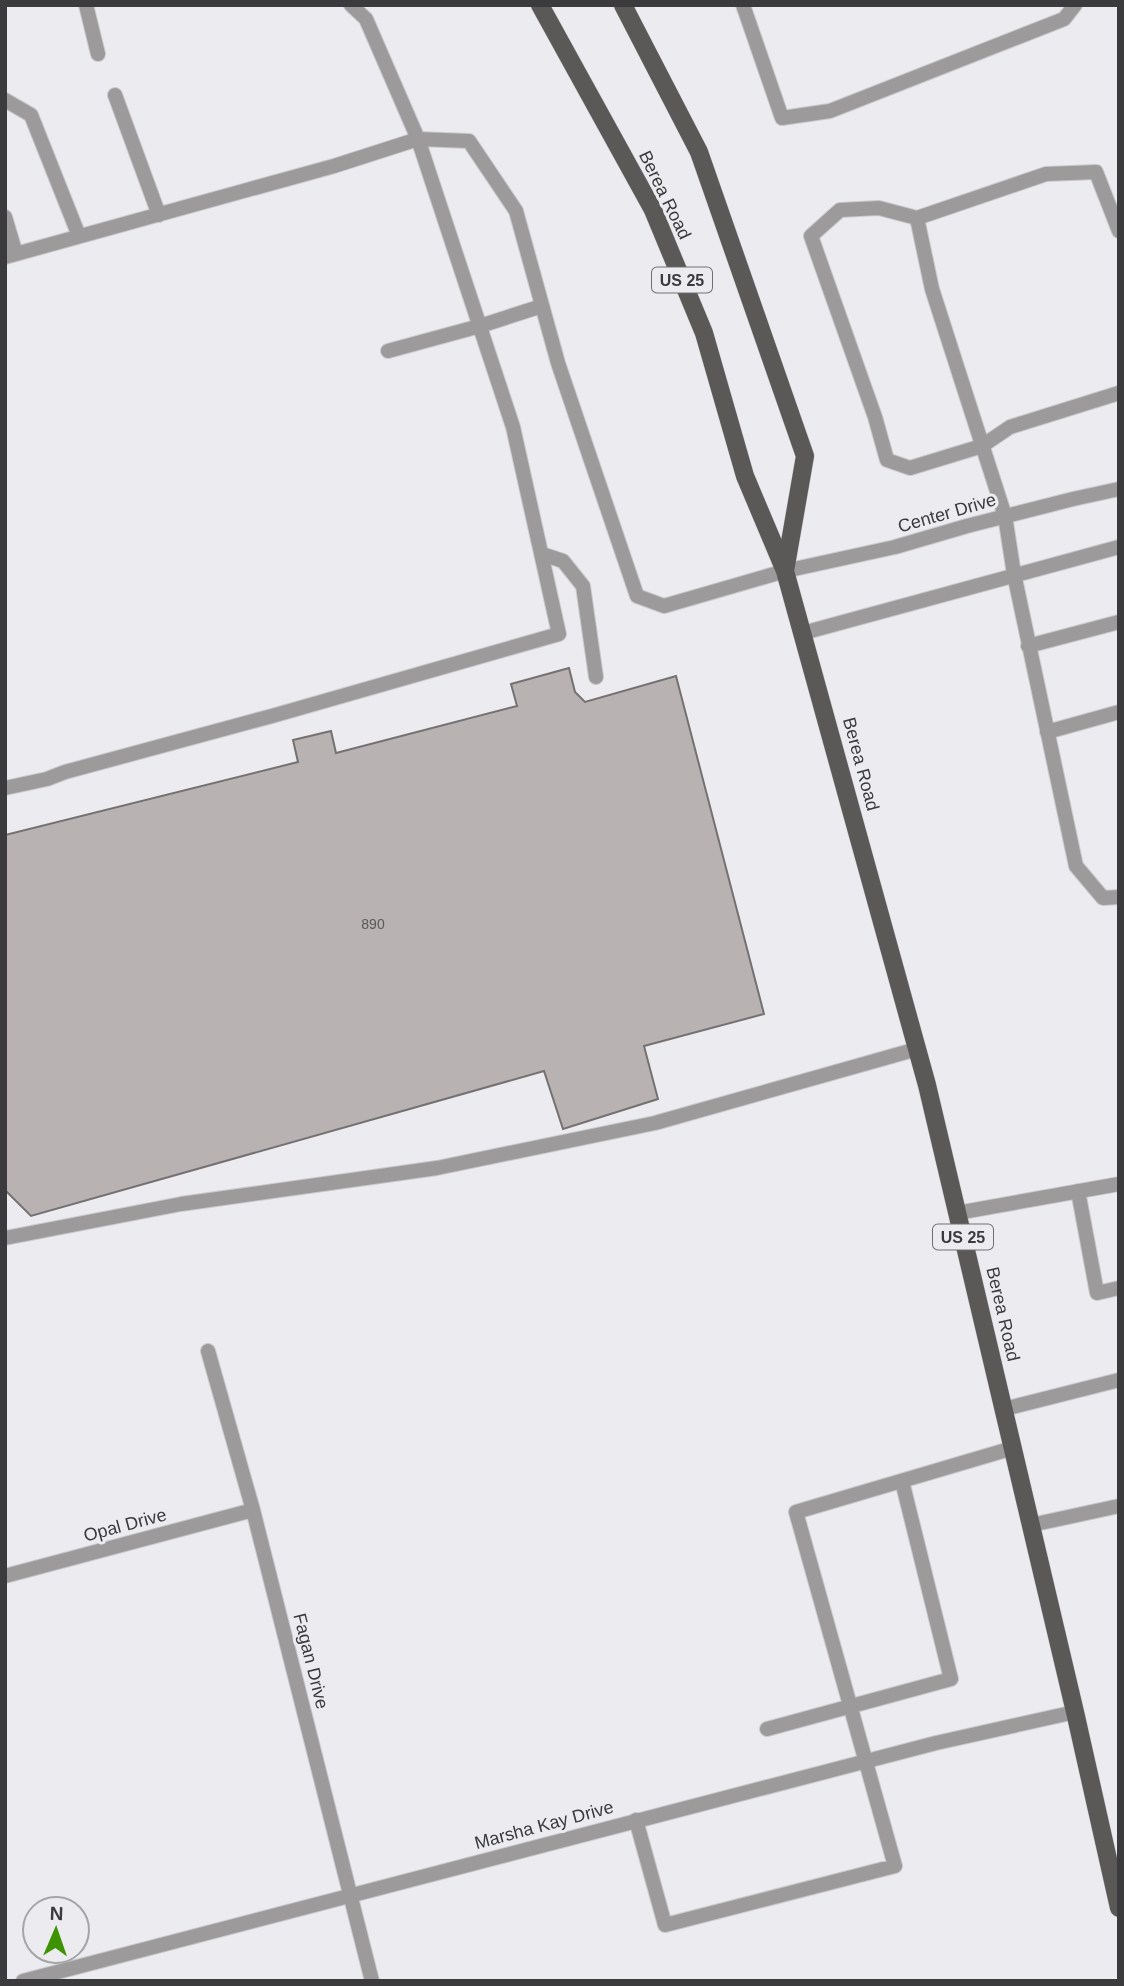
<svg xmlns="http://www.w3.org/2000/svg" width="1124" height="1986" viewBox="0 0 1124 1986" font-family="Helvetica,sans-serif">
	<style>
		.building { fill: #b8b3b2; stroke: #767171; stroke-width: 2 }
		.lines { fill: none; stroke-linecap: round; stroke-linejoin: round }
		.service-casing { stroke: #c9c9cc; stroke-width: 16 }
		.minor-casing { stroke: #c9c9cc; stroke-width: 16 }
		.primary-casing { stroke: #c9c9cc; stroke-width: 19 }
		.service { stroke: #9c9a9b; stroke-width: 14 }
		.minor { stroke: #9c9a9b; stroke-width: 14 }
		.primary { stroke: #5b5858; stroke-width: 18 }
		.labels { text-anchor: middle; stroke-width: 6; stroke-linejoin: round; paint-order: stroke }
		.number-label { font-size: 14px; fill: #5a595a }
		.shield { fill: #ececf0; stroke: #707073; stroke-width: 2 }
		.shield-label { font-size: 16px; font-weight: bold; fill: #3b3b3d }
		.street-label { font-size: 18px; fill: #3b3b3d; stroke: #ececf0 }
	</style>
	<rect width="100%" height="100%" fill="#ececf0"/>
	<!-- building -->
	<path class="building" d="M569 668 575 692 585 702 676 676 764 1014 644 1046 658 1099 563 1129 544 1071 31 1216 5 1190V835L298 762 293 740 331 731 336 753 517 706 511 684Z"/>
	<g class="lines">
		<defs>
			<path id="service" d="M86 5 98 54
				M743 5 782 118 830 111 1064 19 1075 5
				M115 95 159 215
				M5 100 31 115 79 236
				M5 217 16 254
				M917 218 932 289 1005 516 1014 574 1076 866 1103 898 1119 897
				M1119 231 1096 172 1046 174 917 218 879 208 840 210 811 236 875 417 887 460 910 468 982 446 1010 427 1119 393
				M5 257 334 166 418 139 469 141 516 211 558 363 637 596 664 606 785 571
				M388 351 480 326 542 306
				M542 554 563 561 583 586 596 677
				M1028 646 1119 622
				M1047 732 1119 712
				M5 788 47 779 65 772 272 716 559 634 513 427 418 139 366 19 351 5
				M1078 1191 1097 1293 1119 1288
				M957 1213 1119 1184
				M5 1238 181 1204 437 1168 655 1123 917 1049
				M1004 1409 1119 1380
				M1031 1525 1119 1506
				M767 1729 951 1679 902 1481
				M636 1820 665 1925 895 1866 796 1512 1013 1448"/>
			<path id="minor" d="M785 571 895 547 967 526 1073 499 1119 489
				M803 633 1119 547
				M208 1351 253 1510 372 1981
				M5 1576 253 1510
				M23 1981 936 1743 1075 1712"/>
			<path id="primary" d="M540 5 653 210 704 333 745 476 785 571 927 1085 1075 1712 1119 1908
				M623 5 699 152 805 456 785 571"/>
		</defs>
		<!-- service casing -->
		<use href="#service" class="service-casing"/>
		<!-- minor casing -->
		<use href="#minor" class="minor-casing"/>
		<!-- primary casing -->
		<use href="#primary" class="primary-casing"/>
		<!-- service -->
		<use href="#service" class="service"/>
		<!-- minor -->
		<use href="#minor" class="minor"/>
		<!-- primary -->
		<use href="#primary" class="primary"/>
	</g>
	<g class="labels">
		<!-- number labels -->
		<g class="number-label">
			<text x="373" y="929">890</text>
		</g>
		<!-- shield labels -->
		<g class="shield">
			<rect x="652" y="267.5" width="60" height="25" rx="5"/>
			<rect x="933" y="1224.5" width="60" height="25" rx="5"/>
		</g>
		<g class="shield-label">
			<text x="682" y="286">US 25</text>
			<text x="963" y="1243">US 25</text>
		</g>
		<!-- street labels -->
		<g class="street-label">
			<text transform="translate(665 195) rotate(64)" y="6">Berea Road</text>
			<text transform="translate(947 513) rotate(-16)" y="6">Center Drive</text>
			<text transform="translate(861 764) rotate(75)" y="6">Berea Road</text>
			<text transform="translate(1003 1314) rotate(77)" y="6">Berea Road</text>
			<text transform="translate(125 1525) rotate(-15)" y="6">Opal Drive</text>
			<text transform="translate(311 1661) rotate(76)" y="6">Fagan Drive</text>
			<text transform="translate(544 1825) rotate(-15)" y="6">Marsha Kay Drive</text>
		</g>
	</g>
	<!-- border -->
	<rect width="1124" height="1986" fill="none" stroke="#3b3b3d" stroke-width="14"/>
	<!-- north arrow -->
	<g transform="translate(56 1930) rotate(2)"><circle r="33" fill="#ececf0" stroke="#a5a5a8" stroke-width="2"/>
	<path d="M0-5L12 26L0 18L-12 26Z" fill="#3d9301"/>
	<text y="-10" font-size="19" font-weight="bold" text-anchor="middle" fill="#3b3b3d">N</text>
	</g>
</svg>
